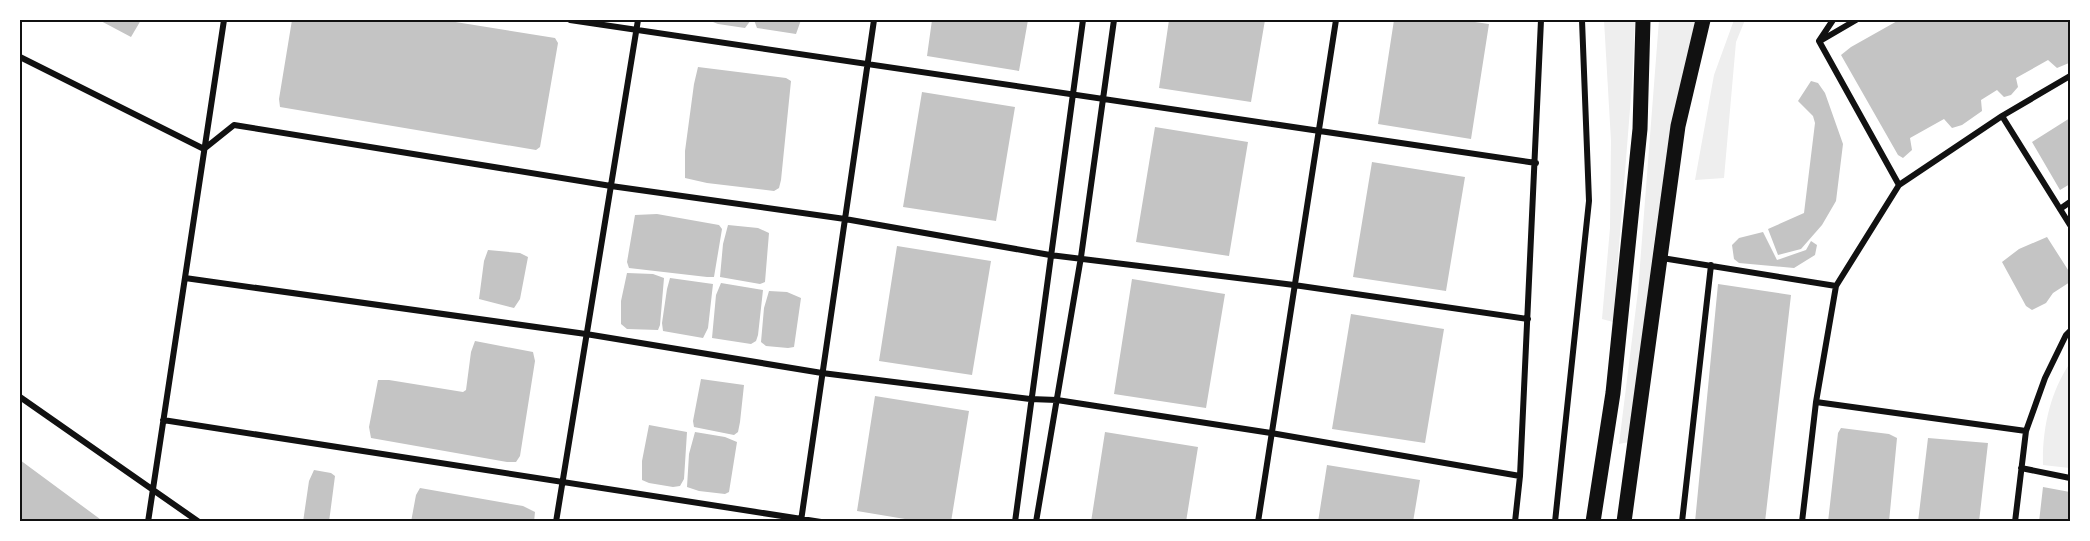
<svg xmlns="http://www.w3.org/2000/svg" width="2090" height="541" viewBox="0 0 2090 541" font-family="Rubik,sans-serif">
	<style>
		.green { fill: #eee }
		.building { fill: #c4c4c4 }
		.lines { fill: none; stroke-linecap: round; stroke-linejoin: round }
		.minor { stroke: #111; stroke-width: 6 }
		.trunk { stroke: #111; stroke-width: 15 }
		.neatline { fill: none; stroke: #111; stroke-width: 2 }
	</style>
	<rect width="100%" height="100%" fill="#fff"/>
	<!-- green -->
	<path class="green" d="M1604 20H1635L1632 84 1613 322 1602 319 1610 228 1611 141Z
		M1659 20H1695L1675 119 1656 228 1629 442 1619 444 1638 291Z
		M1734 20H1745L1736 42 1724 178 1695 180 1714 75Z
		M2070 363V468L2043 465C2042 430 2050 392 2070 363Z"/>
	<!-- building -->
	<path class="building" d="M99 20H141L131 37Z
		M292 20H443L555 38 558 43 540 147 536 150 280 107 279 99Z
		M708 20H751L745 28 718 24Z
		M754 20H801L796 34 757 28Z
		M932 20H1028L1019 71 927 56Z
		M1169 20H1265L1251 102 1159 88Z
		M1394 20H1461L1489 24 1471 139 1378 124Z
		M1899 20H2070V45L2069 46 2070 60 2069 63 2057 68 2048 60 2016 78 2018 87 2011 95 2004 97 1997 90 1981 100 1982 111 1962 125 1952 128 1944 119 1910 138 1912 150 1903 158 1898 155 1841 55 1851 47Z
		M698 67 786 78 791 81 781 180 779 188 774 191 707 183 685 178V151L694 84Z
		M1811 81 1818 83 1825 93 1843 144 1836 201 1822 225 1801 249 1778 255 1768 229 1804 213 1815 123 1813 116 1798 101Z
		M922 92 1015 107 996 221 903 207Z
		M2070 118V184L2060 190 2032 142Z
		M1155 127 1248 142 1229 256 1136 242Z
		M1372 162 1465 177 1446 291 1353 277Z
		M657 214 719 225 722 229 714 277H707L629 268 627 262 635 215Z
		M728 225 758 228 769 233 765 282 760 284 720 277 723 244Z
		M1763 232 1777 260 1806 250 1811 241 1817 245 1815 255 1794 268 1739 263 1734 259 1732 245 1739 238Z
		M2047 237 2070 273V282L2053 293 2046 303 2032 310 2026 306 2002 262 2019 249Z
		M897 246 991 261 972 375 879 361Z
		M488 250 520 253 528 257 520 299 514 308 479 299 484 261Z
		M627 273 653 274 664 278 660 325 658 330 627 329 621 324V301Z
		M670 278 713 284 708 328 703 338 663 331 662 323 667 289Z
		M1132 279 1225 294 1206 408 1114 394Z
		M721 283 763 290 758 335 756 341 751 344 712 338 716 295Z
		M1718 284 1791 295 1765 522H1695Z
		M769 291 787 292 801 298 794 347 788 348 766 346 761 342 764 308Z
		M1351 314 1444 329 1425 443 1332 429Z
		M475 341 533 352 535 361 520 456 516 462H507L371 438 369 427 378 380H389L463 392 466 390 471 352Z
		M701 379 744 385 740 422 738 432 734 435 694 427 693 421Z
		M875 396 969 411 951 522H923L857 511Z
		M649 425 687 432 684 479 680 486 673 487 649 483 642 480V461Z
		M1841 428 1889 434 1897 438 1889 522H1828L1838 433Z
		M695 432 725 437 737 442 729 492 725 494 699 491 687 487 689 454Z
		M1105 432 1198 447 1186 522H1091Z
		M1928 438 1988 443 1979 522H1918Z
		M20 460 104 522H20Z
		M1327 465 1420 480 1413 522H1318Z
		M314 470 331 473 335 476 329 522H303L309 481Z
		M2043 487 2070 492V522H2039Z
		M420 488 523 506 535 512 534 522H411L416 495Z"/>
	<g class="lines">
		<!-- minor -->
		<path class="minor" d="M570 20 1536 163
			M1833 20 1819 41 1899 185
			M1820 41 1856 20
			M20 57 204 149 234 125 611 186 845 219 1050 255 1294 285 1528 319
			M2002 116 2070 225
			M2060 209 2070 202
			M1662 258 1836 286
			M185 278 586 334 822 373 1030 399 1057 400 1271 433 1520 476
			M20 397 199 522
			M1816 402 2026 431
			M163 420 821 522
			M2021 468 2070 478
			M801 521 874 20
			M148 522 224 20
			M556 522 638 20
			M1015 522 1083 20
			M1036 522 1081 257 1114 20
			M1258 522 1336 20
			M1515 522 1520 476 1541 20
			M1555 522 1589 201 1582 20
			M1682 522 1711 265
			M1802 522 1816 402 1836 286 1899 185 2002 116 2070 76
			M2015 522 2026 431 2045 378 2066 335 2070 331"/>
		<!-- trunk -->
		<path class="trunk" d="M1593 522 1613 393 1640 129 1643 20
			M1624 522 1678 126 1703 20"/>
	</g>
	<!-- border -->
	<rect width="2090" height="541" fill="none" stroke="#ffffff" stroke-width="42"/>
	<rect x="21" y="21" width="2048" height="499" class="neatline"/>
</svg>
